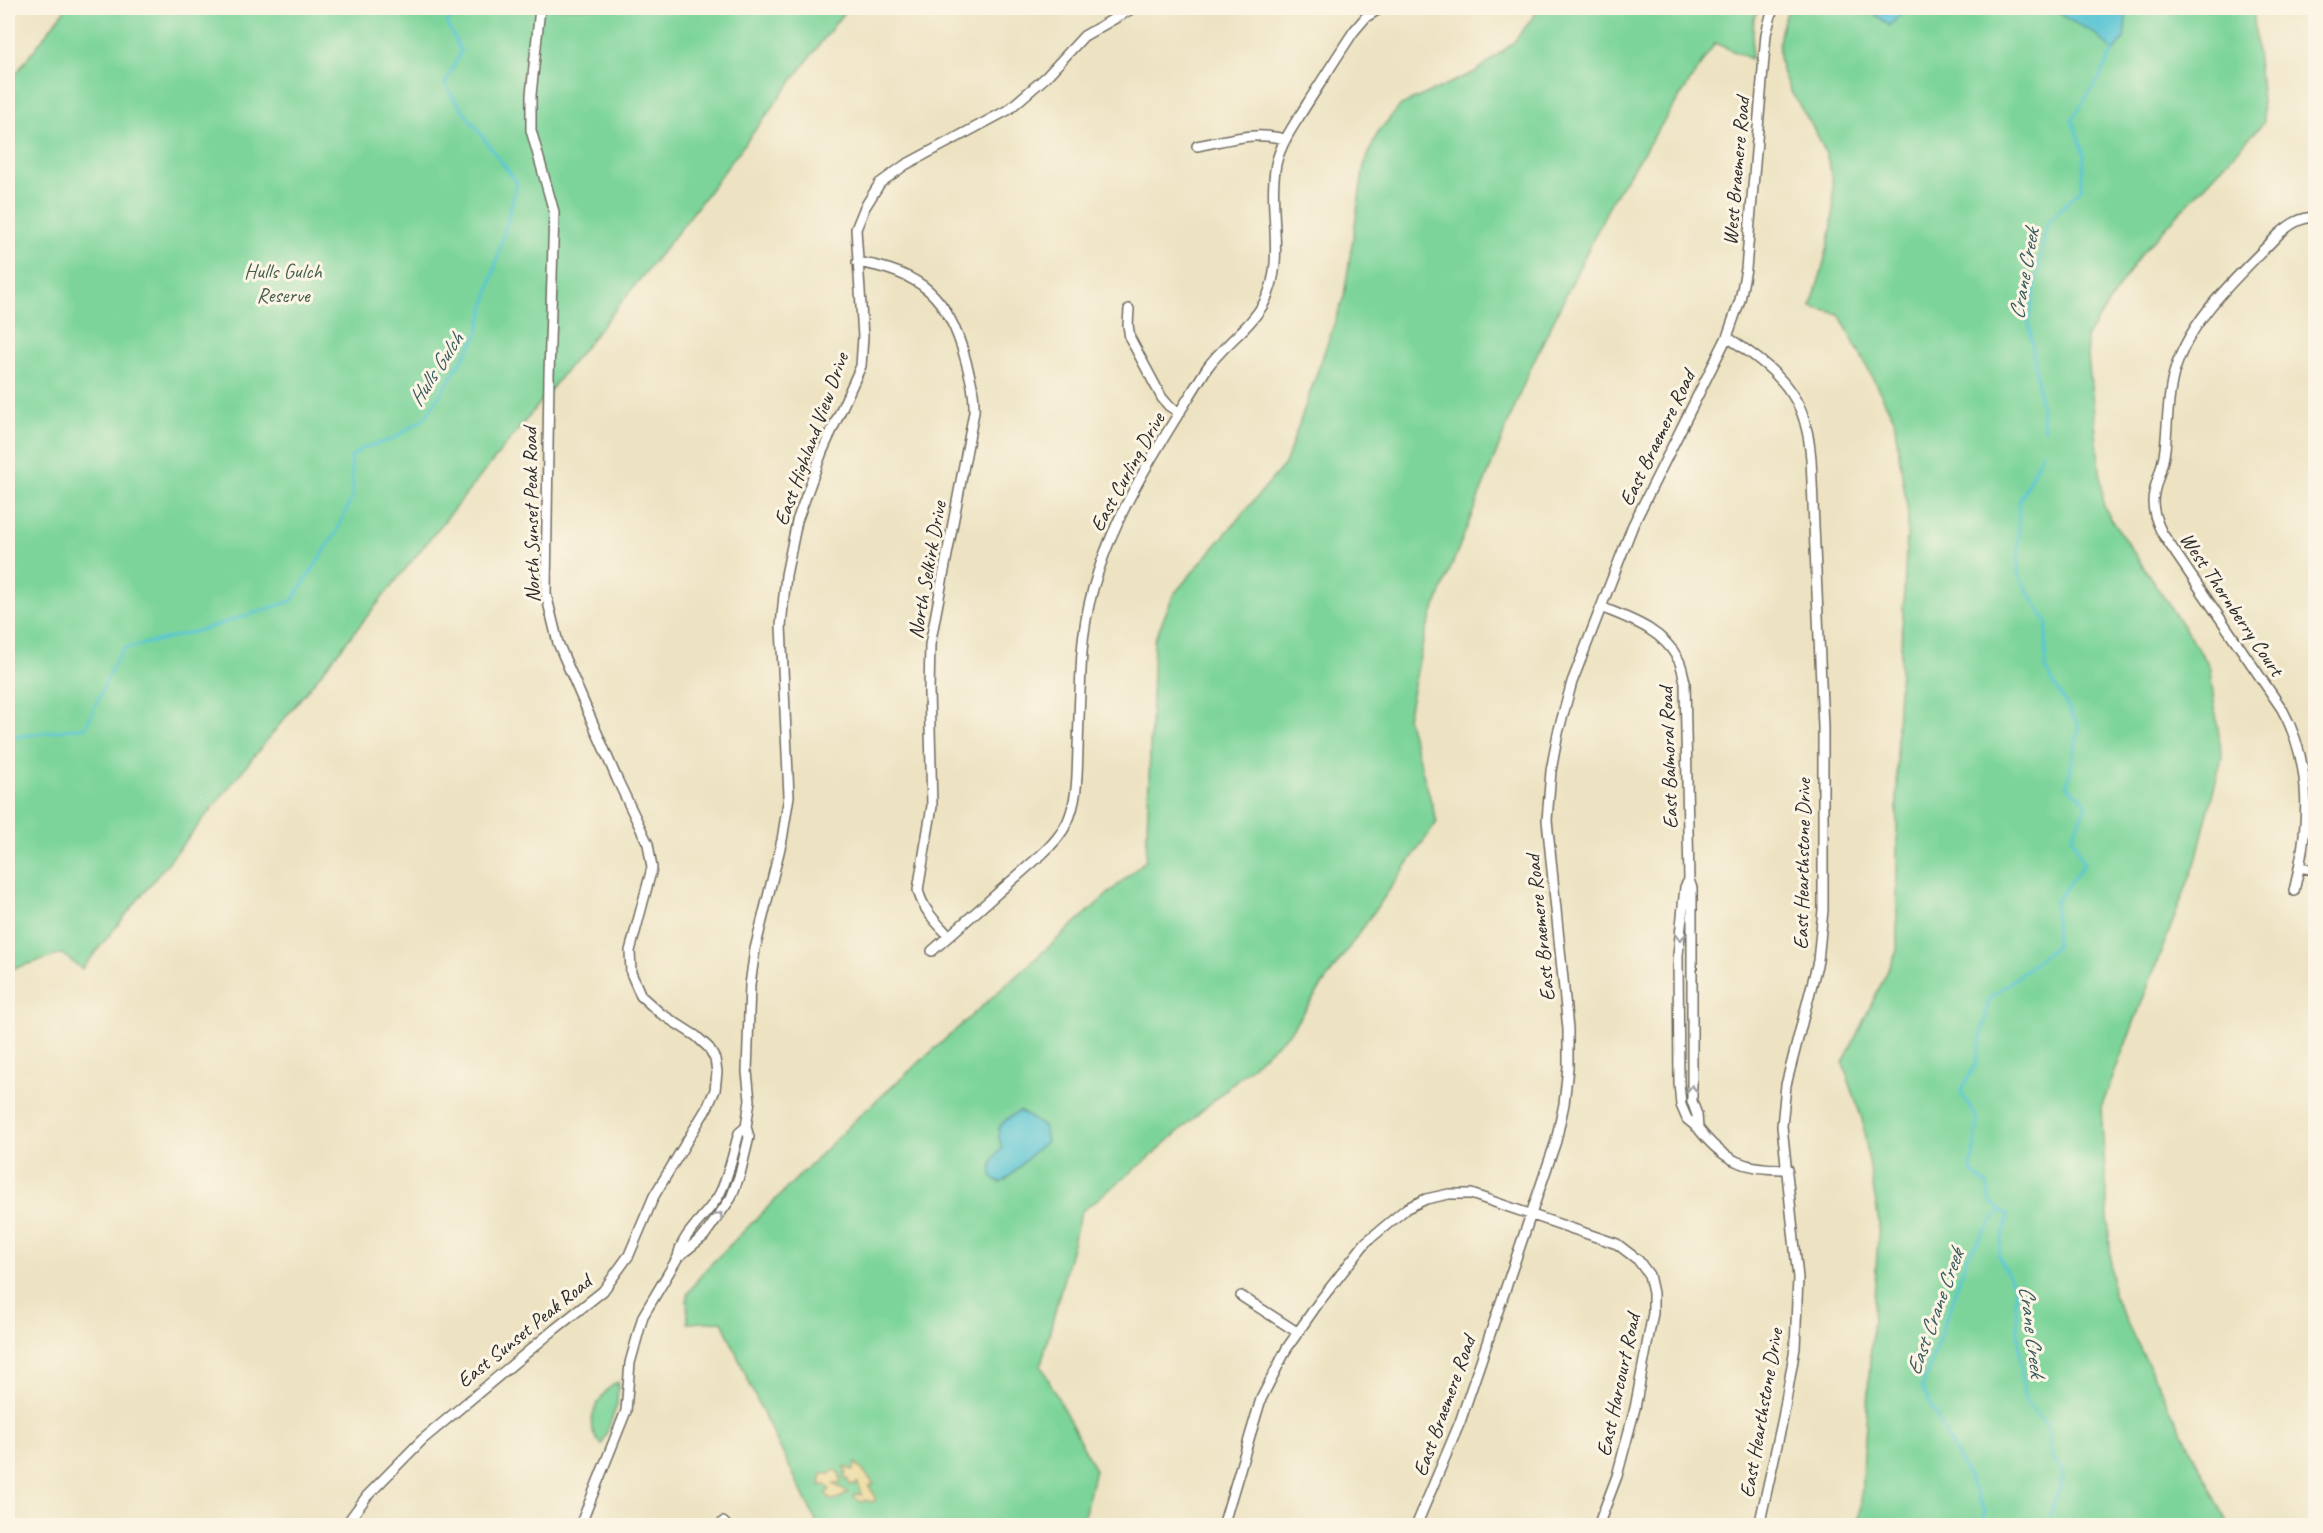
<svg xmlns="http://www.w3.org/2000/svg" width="2323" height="1533" viewBox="0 0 2323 1533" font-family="Caveat,sans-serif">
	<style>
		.green { fill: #7bd49a; stroke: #538062; stroke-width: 1.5 }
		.sand { fill: #eeda9e; stroke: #8c8264; stroke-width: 1.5 }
		.water { fill: #5bc6d4; stroke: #437880; stroke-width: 1.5 }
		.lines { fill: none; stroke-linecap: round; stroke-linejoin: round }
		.stream { stroke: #5bc6d4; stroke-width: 3 }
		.street-casing { stroke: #6f6b60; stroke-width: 12 }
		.street { stroke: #fff; stroke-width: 9 }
		.oneway { stroke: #a0a0a0 }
		.labels { text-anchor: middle; stroke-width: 6; stroke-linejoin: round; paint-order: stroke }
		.street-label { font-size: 21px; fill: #2b2b2b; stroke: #fcf5e5 }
		.park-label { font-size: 21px; fill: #435e4c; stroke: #fcf5e5 }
		.water-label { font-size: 22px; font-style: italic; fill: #395a5e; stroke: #fcf5e5 }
	</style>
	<rect width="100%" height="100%" fill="#fcf5e5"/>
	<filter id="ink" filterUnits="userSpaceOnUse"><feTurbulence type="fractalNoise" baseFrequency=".0167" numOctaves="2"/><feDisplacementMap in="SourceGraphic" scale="12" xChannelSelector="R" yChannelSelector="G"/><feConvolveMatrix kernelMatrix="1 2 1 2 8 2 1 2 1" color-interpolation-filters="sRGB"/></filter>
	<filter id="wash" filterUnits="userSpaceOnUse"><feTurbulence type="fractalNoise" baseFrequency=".008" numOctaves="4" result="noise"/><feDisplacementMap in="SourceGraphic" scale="24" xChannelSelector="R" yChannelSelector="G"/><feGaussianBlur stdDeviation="1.35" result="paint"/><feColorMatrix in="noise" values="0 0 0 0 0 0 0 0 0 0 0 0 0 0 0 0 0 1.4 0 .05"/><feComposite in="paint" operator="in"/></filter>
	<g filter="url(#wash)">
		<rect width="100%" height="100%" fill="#ede3c2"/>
		<!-- green -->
		<path class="green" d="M66 8H847L682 227 82 969 62 954 8 970V84Z
			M1540 8H1760L1754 18 1751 59 1715 43 1612 200 1528 373 1425 633 1407 718 1437 822 1289 1033 1148 1159 1081 1212 1041 1365 1095 1470 1082 1525H818L759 1405 722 1321 688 1323 687 1295 702 1273 858 1117 1146 860 1154 641 1174 594 1285 464 1344 296 1364 166 1378 132 1401 105 1475 72 1513 43Z
			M1789 8H2253L2264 122 2139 256 2086 338 2104 508 2209 665 2222 757 2195 864 2101 1108 2113 1295 2229 1525H1856L1860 1515 1879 1223 1862 1119 1843 1063 1897 951V727L1908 514 1894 419 1839 314 1811 307C1825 259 1842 213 1829 164 1812 103 1756 80 1789 8Z
			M618 1382 617 1405 602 1445C598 1440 594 1436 592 1429 589 1413 604 1388 618 1382Z"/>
		<!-- sand -->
		<path class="sand" d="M856 1463 874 1484 869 1486 874 1494 875 1501 872 1502 865 1500 861 1502 854 1497 856 1494 862 1495 858 1483 850 1485 847 1478 844 1477 846 1472 844 1467 853 1470Z
			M835 1470 839 1473 841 1481 839 1483 834 1484 848 1493 838 1499 831 1500 826 1494 830 1489 825 1485H820L822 1474H830L832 1471Z"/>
		<!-- water -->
		<path class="water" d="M1867 8H1905L1890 26Z
			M2051 8H2127L2124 39 2114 52 2093 32 2067 19 2055 8Z
			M1019 1111 1044 1127 1047 1141C1029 1153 1019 1171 1001 1183L993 1178C989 1165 993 1158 1002 1148 994 1125 1000 1124 1019 1111Z"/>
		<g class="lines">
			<!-- stream -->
			<path class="stream" d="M2044 429 2029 322 2047 223 2081 189 2084 155 2072 119 2100 77 2113 50
				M2042 453 2019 502 2018 574 2047 622 2045 668 2079 727 2067 786 2087 803 2072 837 2084 864 2055 902 2056 946 1989 999 1976 1063 1961 1092 1978 1121 1971 1171 1987 1185 1991 1203 2008 1215 1998 1255 2014 1286 2024 1400 2048 1427 2052 1456 2064 1474 2050 1516
				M8 738 86 727 111 670 123 649 201 630 292 601 336 533 353 495 351 457 363 448 393 439 425 418 477 336 517 183 450 93 445 83 461 52 447 23 457 8
				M1982 1526 1985 1510 1922 1388 1967 1257 2000 1210"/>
		</g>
	</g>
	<g filter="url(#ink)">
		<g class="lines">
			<defs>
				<path id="street" d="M1197 146C1229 140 1253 131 1286 139
					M857 262C921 272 948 296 965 358 970 376 975 393 974 412L930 645 929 690 932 806 918 890C923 910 935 921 949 936
					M1129 309 1128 325 1130 338 1162 398 1169 406 1180 413
					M1727 337C1761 359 1797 385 1806 427 1809 437 1810 449 1811 459L1823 727V910L1818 961 1786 1085 1782 1126 1798 1278 1795 1348 1783 1418 1759 1526
					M1601 607C1630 619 1662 629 1678 659 1682 665 1683 675 1685 682L1689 880 1692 888V1101L1697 1115 1698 1128 1687 1119 1681 1105 1679 1082 1678 955 1685 887 1689 880
					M2299 867 2316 870
					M2294 891C2309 829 2314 767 2282 709L2162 533C2142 494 2161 485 2165 449 2168 424 2167 398 2174 373 2190 317 2239 276 2278 235 2289 225 2300 217 2316 217
					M932 951 1041 855C1051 846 1061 835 1067 823 1078 799 1077 774 1078 748 1079 716 1080 684 1082 652 1089 546 1153 456 1207 368 1223 345 1250 328 1264 303 1287 261 1267 210 1276 164 1281 142 1296 122 1307 104 1323 79 1338 55 1354 31L1366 17 1381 8
					M1698 1128C1724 1162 1746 1170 1788 1169
					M678 1257 704 1236 731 1198 740 1174 749 1137 746 1127 750 1100 747 1072 750 985 755 949 782 840 789 796 781 626 786 575 797 521 822 452 861 366 863 337 856 229 865 207 880 183 905 165 1008 110 1046 77 1084 36 1133 8
					M1241 1296 1297 1332
					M723 1522 727 1526
					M345 1526 367 1496 422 1440 555 1329 603 1291 629 1255 654 1196 708 1106 715 1090 717 1072 715 1059 709 1048 696 1036 660 1013 641 996 631 973 630 951 652 868 648 844 617 779 558 643 546 594 549 375 554 212 531 130V95L540 8
					M580 1526 626 1411 630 1363 643 1316 678 1257C681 1234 707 1216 719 1195 729 1176 733 1153 739 1133L746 1127
					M1223 1526 1261 1399 1287 1348 1319 1302 1366 1242 1407 1208 1426 1199 1449 1194H1471L1617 1244 1638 1260 1649 1275 1653 1293V1313L1635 1408 1617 1476 1598 1526
					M1416 1526 1460 1422 1556 1141 1564 1104 1568 1067V1029L1547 820 1551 771 1558 733 1572 682 1633 525 1727 337 1740 300 1746 269 1766 34 1773 8"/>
			</defs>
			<!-- street casing -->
			<use href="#street" class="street-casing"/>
			<!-- street -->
			<use href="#street" class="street"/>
		</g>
		<!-- one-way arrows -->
		<defs><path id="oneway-chevron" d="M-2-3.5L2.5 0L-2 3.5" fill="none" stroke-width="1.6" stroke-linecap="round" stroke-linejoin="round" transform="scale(1.5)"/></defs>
		<g class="oneway">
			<use href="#oneway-chevron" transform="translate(1680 937) rotate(96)"/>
			<use href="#oneway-chevron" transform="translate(1692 1089) rotate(-90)"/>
			<use href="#oneway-chevron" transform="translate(719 1216) rotate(-55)"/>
		</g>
	</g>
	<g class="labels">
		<!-- street labels -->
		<g class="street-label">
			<text transform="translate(1736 171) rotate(-85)" y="7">West Braemere Road</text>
			<text transform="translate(1657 438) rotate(-64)" y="7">East Braemere Road</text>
			<text transform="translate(811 439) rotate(-70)" y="7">East Highland View Drive</text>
			<text transform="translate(1127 472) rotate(-61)" y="7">East Curling Drive</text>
			<text transform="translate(531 515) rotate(-91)" y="7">North Sunset Peak Road</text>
			<text transform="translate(927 570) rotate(-80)" y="7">North Selkirk Drive</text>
			<text transform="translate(2232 604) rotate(56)" y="7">West Thornberry Court</text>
			<text transform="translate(1668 758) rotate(-92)" y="7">East Balmoral Road</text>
			<text transform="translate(1802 864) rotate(-89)" y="7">East Hearthstone Drive</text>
			<text transform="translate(1540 928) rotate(-96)" y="7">East Braemere Road</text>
			<text transform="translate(524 1331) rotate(-39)" y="7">East Sunset Peak Road</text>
			<text transform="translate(1618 1385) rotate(-78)" y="7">East Harcourt Road</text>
			<text transform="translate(1444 1406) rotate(-70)" y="7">East Braemere Road</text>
			<text transform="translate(1761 1413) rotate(-80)" y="7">East Hearthstone Drive</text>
		</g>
		<!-- park labels -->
		<g class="park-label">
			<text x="283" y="278">Hulls Gulch<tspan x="283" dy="24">Reserve</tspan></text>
		</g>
		<!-- water labels -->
		<g class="water-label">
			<text transform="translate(2023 274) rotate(-80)" y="8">Crane Creek</text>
			<text transform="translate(435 369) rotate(-57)" y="8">Hulls Gulch</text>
			<text transform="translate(1934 1312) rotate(-70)" y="8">East Crane Creek</text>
			<text transform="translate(2033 1331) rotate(83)" y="8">Crane Creek</text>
		</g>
	</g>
	<!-- margin -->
	<rect width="2323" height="1533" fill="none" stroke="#fcf5e5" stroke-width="30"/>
</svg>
